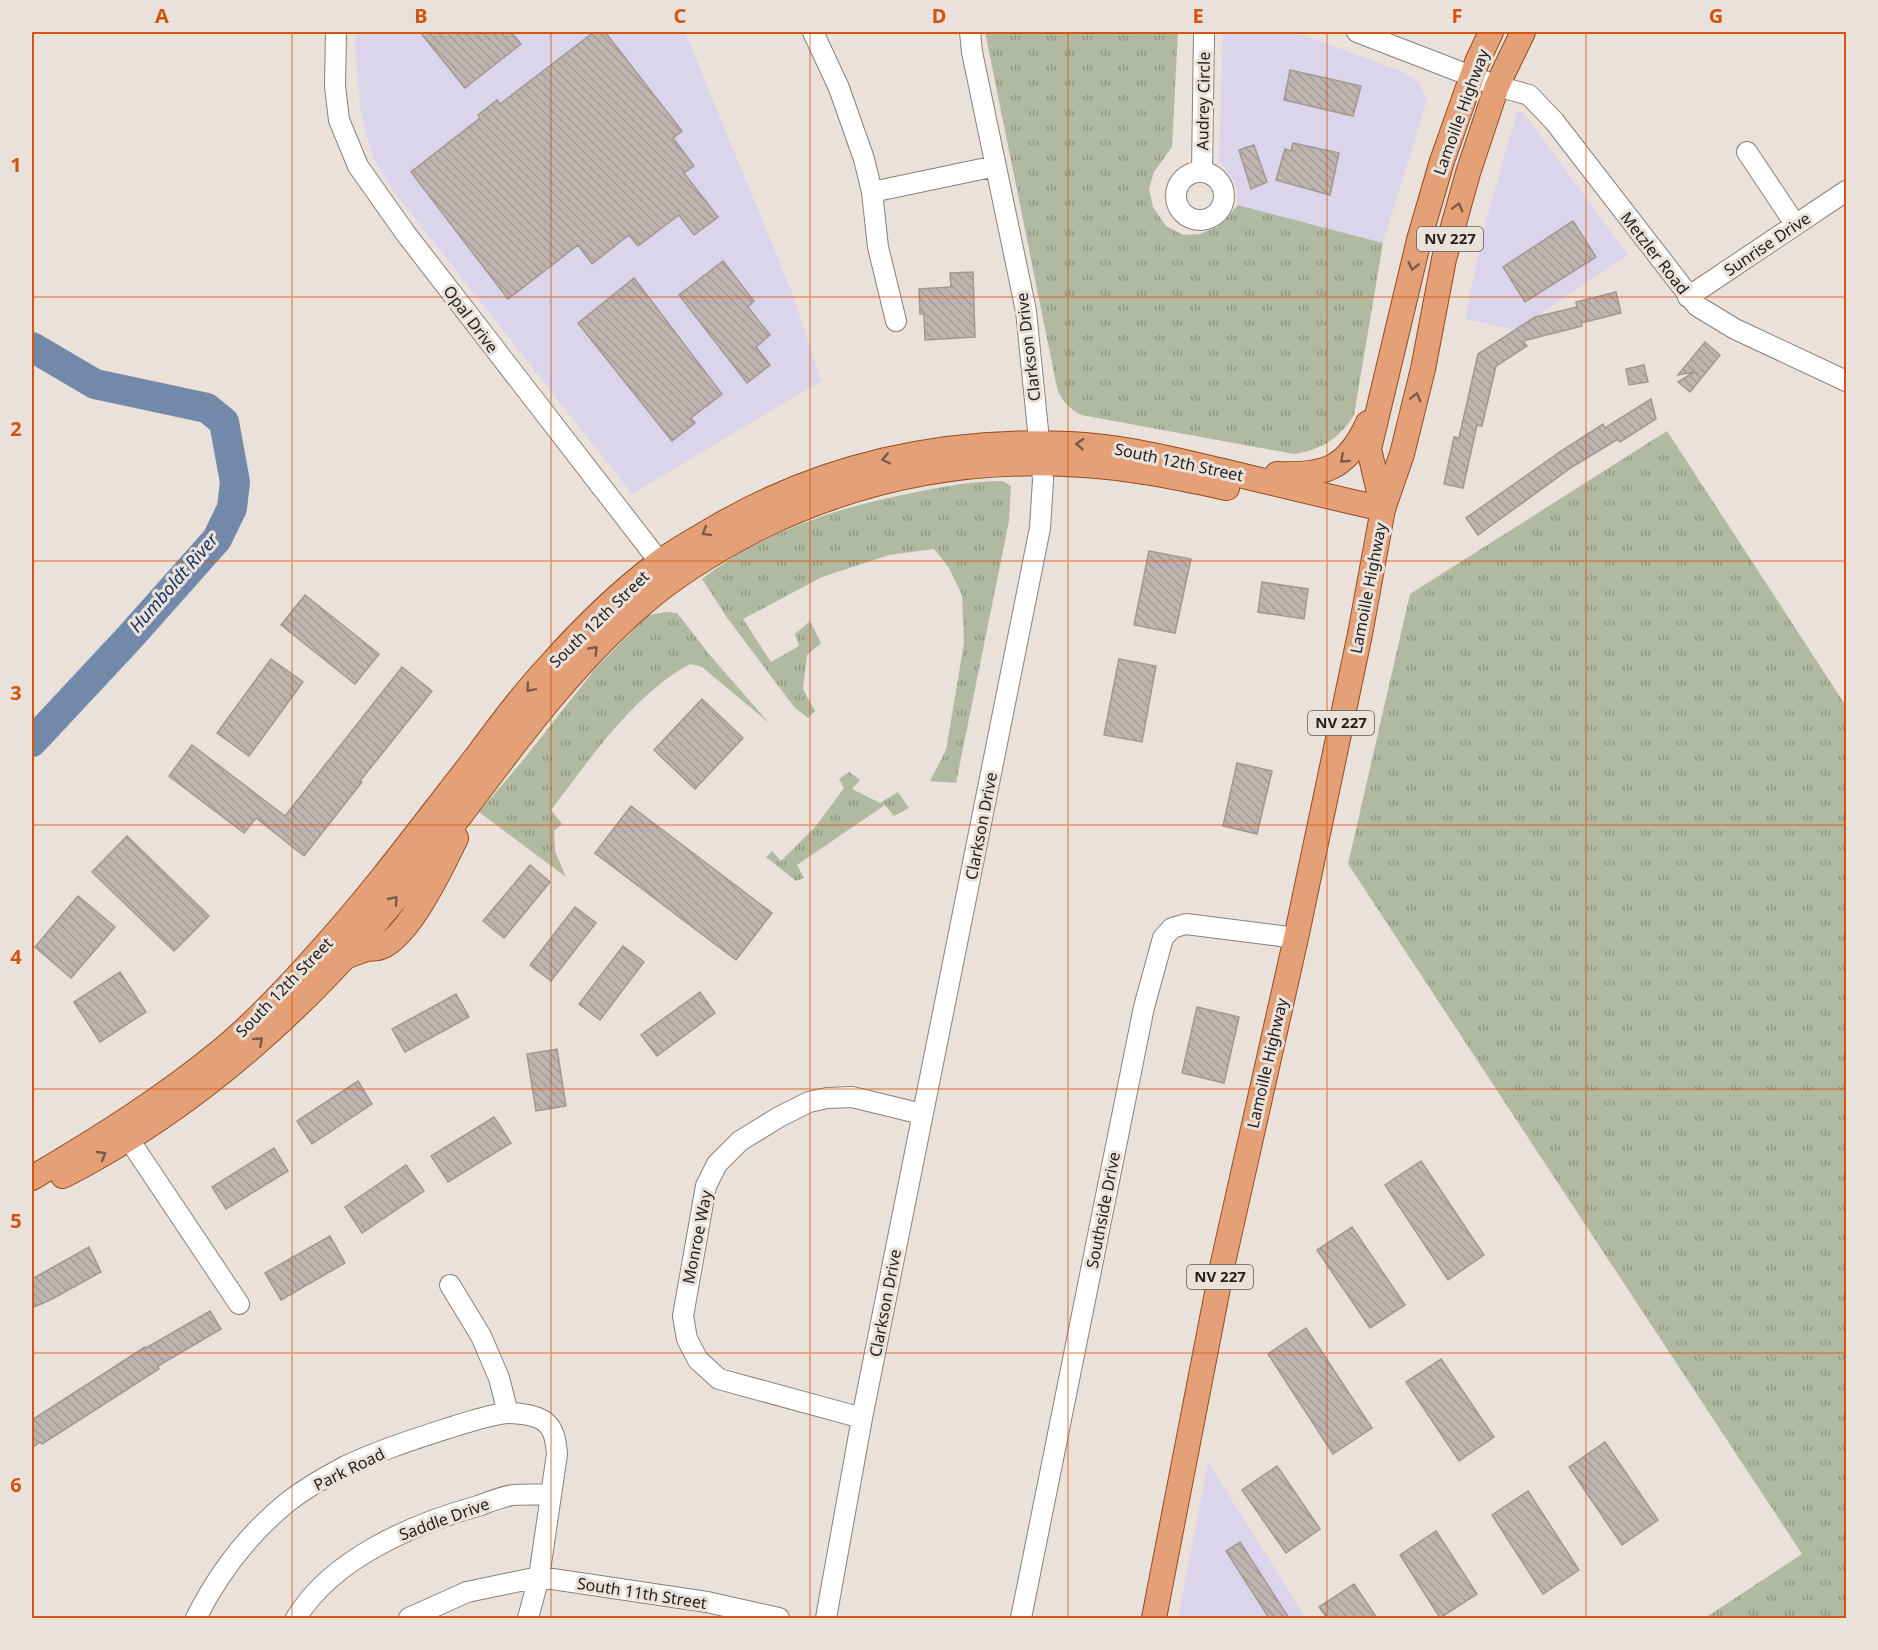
<svg xmlns="http://www.w3.org/2000/svg" width="1878" height="1650" viewBox="0 0 1878 1650" font-family="'Noto Sans',sans-serif">
	<style>
		.commercial { fill: #dbd5eb }
		.grass { fill: url(#grass-tufts) }
		.lines { fill: none; stroke-linecap: round; stroke-linejoin: round }
		.river { stroke: #7289aa; stroke-width: 30 }
		.building { fill: url(#building-back-hatch); stroke: #a19893; stroke-width: 1.5 }
		.minor-casing { stroke: #88807b; stroke-width: 22 }
		.major-casing { stroke: #954b1d; stroke-width: 26 }
		.minor { stroke: #fff; stroke-width: 20 }
		.major { stroke: #e4a177; stroke-width: 24 }
		.oneway { stroke: #7a5b47 }
		.grid { fill: none; stroke: #d4530e; stroke-width: 1.5; stroke-opacity: 0.55 }
		.labels { text-anchor: middle; stroke-width: 6; stroke-linejoin: round; paint-order: stroke }
		.shield { fill: #eae1db; stroke: #5f5b57; stroke-width: 1.5 }
		.shield-label { font-size: 15px; font-weight: bold; fill: #24211f }
		.street-label { font-size: 16px; fill: #24211f; stroke: #eae1db }
		.water-label { font-size: 18px; font-style: italic; fill: #183662; stroke: #eae1db }
		.neatline { fill: none; stroke: #d4530e; stroke-width: 2 }
		.grid-label { font-size: 20px; text-anchor: middle; font-weight: bold; fill: #d4530e }
	</style>
	<defs>
		<pattern id="grass-tufts" width="24" height="20" patternUnits="userSpaceOnUse" patternTransform="scale(1.5)"><rect width="24" height="20" fill="#b1baa1"/><path d="M3 7l-1-3M5 7V3M7 7l1-3M15 17l-1-3M17 17v-4M19 17l1-3" fill="none" stroke="#909783"/></pattern>
		<pattern id="building-back-hatch" width="6" height="6" patternUnits="userSpaceOnUse" patternTransform="scale(1.5)"><rect width="6" height="6" fill="#beb5b0"/><path d="M-1 5l2 2M0 0l6 6M5-1l2 2" fill="none" stroke="#a39b97"/></pattern>
	</defs>
	<rect width="100%" height="100%" fill="#eae1db"/>
	<!-- commercial -->
	<path class="commercial" d="M357 32H685L791 290 821 381 632 494 395 193 374 160 361 114 355 44Z
		M1223 32H1295L1404 72 1419 83 1427 100 1383 243 1238 205 1237 191 1234 181 1219 160Z
		M1517 111 1523 112 1628 255 1516 330 1465 319 1482 236Z
		M1208 1462 1306 1618H1178Z"/>
	<!-- grass -->
	<path class="grass" d="M985 32H1178L1172 147 1154 172 1149 189 1153 207 1166 226 1183 235 1200 234 1219 226 1238 205 1383 243 1354 415C1340 438 1321 450 1294 454L1081 415C1069 408 1062 402 1057 388Z
		M1667 431 1846 706V1618H1705L1802 1554 1348 864 1410 594Z
		M1003 481 1011 486 1009 521 956 783 930 781 946 750 964 643 962 595 949 568 934 549 889 555 822 577 743 619 771 662 799 646 795 634 810 621 821 643 807 655 803 689 815 711 808 718 795 708 728 619 702 579C763 531 842 506 917 492 946 486 973 481 1003 481Z
		M666 612 677 613 682 619 708 653 769 723 702 667 690 664C633 695 590 759 551 810L562 824 554 831 555 851 566 877 479 812 524 759 595 669 648 615Z
		M849 772 860 780 852 789 880 803 898 792 909 808 894 816 885 805 797 865 804 878 796 881 766 857 772 851 781 861 816 826 844 788 839 779Z"/>
	<g class="lines">
		<!-- river -->
		<path class="river" d="M32 347 95 384 207 408 224 422 235 482 232 508 217 539 130 637 32 742"/>
	</g>
	<!-- building -->
	<path class="building" d="M420 32H511L521 44 465 88Z
		M594 32H605L682 131 673 138 694 166 684 173 718 217 694 235 679 215 638 246 629 235 592 264 578 245 508 299 411 172 480 118 478 115 497 100 500 104Z
		M1290 70 1361 86 1353 116 1284 100Z
		M1293 143 1339 153 1330 195 1276 180 1285 149 1291 151Z
		M1254 145 1267 182 1251 189 1239 150Z
		M1573 221 1596 257 1525 302 1503 267Z
		M723 261 754 301 748 307 770 335 756 347 770 365 747 383 679 295Z
		M973 272 975 337 925 340 924 314H920L919 289 951 287 950 273Z
		M634 278 722 394 691 418 695 423 672 441 578 323Z
		M1616 292 1621 313 1581 323 1582 326 1523 341 1527 346 1496 366 1482 426 1477 425 1463 488 1444 484 1454 437 1459 438 1478 354 1535 317 1577 307 1576 302Z
		M1705 342 1720 355 1690 392 1678 382 1694 372 1678 375Z
		M1644 365 1648 382 1629 385 1626 369Z
		M1651 399 1656 419 1620 442 1618 439 1572 467 1478 535 1466 518 1561 451 1603 424 1605 428Z
		M1149 551 1191 559 1175 633 1134 625Z
		M1262 582 1308 589 1304 619 1258 612Z
		M305 595 379 654 355 684 281 625Z
		M271 659 303 682 249 756 217 733Z
		M1119 659 1156 666 1142 742 1104 735Z
		M402 667 432 691 360 781 362 782 304 856 256 818 244 833 169 776 192 745 285 816Z
		M702 699 743 738 695 789 654 750Z
		M1237 763 1272 771 1257 834 1223 826Z
		M631 806 772 913 736 960 595 853Z
		M127 836 209 916 174 951 92 872Z
		M530 865 550 882 504 938 483 921Z
		M78 896 115 927 71 978 35 947Z
		M575 907 596 923 551 981 530 965Z
		M623 946 644 962 600 1020 579 1004Z
		M120 972 146 1012 100 1042 74 1002Z
		M700 992 715 1013 657 1056 641 1035Z
		M456 994 469 1017 405 1052 392 1029Z
		M1197 1007 1239 1017 1224 1083 1182 1073Z
		M557 1049 566 1106 536 1111 527 1054Z
		M358 1081 372 1104 312 1144 297 1121Z
		M494 1117 511 1143 448 1182 431 1156Z
		M274 1148 288 1171 226 1209 212 1187Z
		M1421 1161 1484 1255 1448 1280 1385 1185Z
		M406 1165 424 1191 362 1233 345 1207Z
		M1352 1227 1405 1305 1370 1328 1317 1250Z
		M330 1236 345 1263 281 1300 265 1273Z
		M89 1247 101 1272 52 1299 32 1308V1279Z
		M210 1311 221 1329 158 1366 159 1369 42 1444 40 1442 32 1448V1420L145 1347 146 1348Z
		M1306 1328 1372 1428 1333 1454 1268 1354Z
		M1441 1359 1494 1437 1459 1461 1406 1382Z
		M1605 1442 1658 1520 1622 1545 1569 1467Z
		M1277 1466 1320 1529 1286 1553 1242 1490Z
		M1528 1491 1579 1570 1543 1594 1492 1515Z
		M1436 1531 1477 1594 1440 1618 1400 1555Z
		M1240 1542 1289 1618H1269L1226 1551Z
		M1354 1584 1377 1618H1327L1319 1607Z"/>
	<g class="lines">
		<defs>
			<path id="minor" d="M336 32 335 86 339 120 358 166 406 234 669 574
				M813 32 839 88 864 159 872 192 878 247 896 321
				M1357 32 1497 86 1529 95 1554 121 1697 306 1735 329 1846 381
				M1747 152 1795 224
				M1202 171 1204 32
				M1176 196a24 24 0 1 1 48 0a24 24 0 1 1-48 0Z
				M872 192 996 166
				M1688 297 1846 191
				M120 1126 239 1304
				M450 1285 481 1336 499 1378 508 1413
				M862 1418 719 1379 698 1360 687 1339 683 1316 706 1186 717 1164 740 1141 779 1117 809 1102 827 1098 852 1097 922 1114
				M196 1618C219 1572 249 1533 289 1501 306 1488 325 1477 344 1467 379 1450 418 1438 455 1426 472 1421 491 1414 509 1413 519 1413 535 1415 544 1421 555 1429 556 1443 557 1454L539 1577 528 1618
				M296 1618C333 1558 413 1524 478 1506 489 1502 501 1497 513 1495 525 1494 538 1495 550 1494
				M409 1618 467 1592 539 1577 707 1602 779 1618
				M826 1618 862 1418 1040 528 1043 480 1026 311 972 52 970 32
				M1021 1618 1144 1007 1163 938 1172 928 1186 924 1296 938"/>
			<path id="major" d="M1277 474C1325 476 1347 469 1368 423
				M1383 509 1369 449 1419 240 1442 161 1477 62 1491 32
				M345 957C353 954 360 951 367 949 372 948 377 949 381 947 409 937 443 865 456 838
				M63 1176C203 1104 321 995 417 872 488 782 553 682 640 606 676 574 718 549 761 527 863 477 970 457 1084 465 1132 468 1179 478 1227 488
				M32 1178C98 1139 164 1098 223 1049 259 1019 291 984 322 949 377 888 426 821 477 756 500 725 523 694 549 666 582 629 617 594 657 564 674 551 694 540 713 529 821 465 944 438 1069 444 1121 446 1171 459 1223 471 1276 484 1330 497 1383 509
				M1154 1618 1222 1267 1296 938 1360 634 1383 509 1402 454 1423 369 1444 259 1468 173 1497 86 1523 32"/>
		</defs>
		<!-- minor casing -->
		<use href="#minor" class="minor-casing"/>
		<!-- major casing -->
		<use href="#major" class="major-casing"/>
		<!-- minor -->
		<use href="#minor" class="minor"/>
		<!-- major -->
		<use href="#major" class="major"/>
	</g>
	<!-- one-way arrows -->
	<defs><path id="oneway-chevron" d="M-2-3.5L2.5 0L-2 3.5" fill="none" stroke-width="1.6" stroke-linecap="round" stroke-linejoin="round" transform="scale(1.5)"/></defs>
	<g class="oneway">
		<use href="#oneway-chevron" transform="translate(1458 207) rotate(-75)"/>
		<use href="#oneway-chevron" transform="translate(1413 266) rotate(103)"/>
		<use href="#oneway-chevron" transform="translate(1416 397) rotate(-76)"/>
		<use href="#oneway-chevron" transform="translate(1080 444) rotate(-176)"/>
		<use href="#oneway-chevron" transform="translate(886 459) rotate(168)"/>
		<use href="#oneway-chevron" transform="translate(1344 459) rotate(139)"/>
		<use href="#oneway-chevron" transform="translate(706 532) rotate(150)"/>
		<use href="#oneway-chevron" transform="translate(594 650) rotate(-46)"/>
		<use href="#oneway-chevron" transform="translate(530 688) rotate(130)"/>
		<use href="#oneway-chevron" transform="translate(394 900) rotate(-50)"/>
		<use href="#oneway-chevron" transform="translate(259 1041) rotate(-42)"/>
		<use href="#oneway-chevron" transform="translate(102 1155) rotate(-31)"/>
	</g>
	<!-- grid -->
	<path class="grid" d="M292 32V1618M551 32V1618M810 32V1618M1068 32V1618M1327 32V1618M1586 32V1618M32 297H1846M32 561H1846M32 825H1846M32 1089H1846M32 1353H1846"/>
	<g class="labels">
		<!-- shield labels -->
		<g class="shield">
			<rect x="1417" y="227" width="66" height="24" rx="4.5"/>
			<rect x="1308" y="711" width="66" height="24" rx="4.5"/>
			<rect x="1187" y="1265" width="66" height="24" rx="4.5"/>
		</g>
		<g class="shield-label">
			<text x="1450" y="244">NV 227</text>
			<text x="1341" y="728">NV 227</text>
			<text x="1220" y="1282">NV 227</text>
		</g>
		<!-- street labels -->
		<g class="street-label">
			<text transform="translate(1203 101) rotate(-89)" y="6">Audrey Circle</text>
			<text transform="translate(1461 112) rotate(-70)" y="6">Lamoille Highway</text>
			<text transform="translate(1767 244) rotate(-34)" y="6">Sunrise Drive</text>
			<text transform="translate(1655 253) rotate(52)" y="6">Metzler Road</text>
			<text transform="translate(471 319) rotate(53)" y="6">Opal Drive</text>
			<text transform="translate(1028 347) rotate(-97)" y="6">Clarkson Drive</text>
			<text transform="translate(1179 462) rotate(12)" y="6">South 12th Street</text>
			<text transform="translate(1368 588) rotate(-79)" y="6">Lamoille Highway</text>
			<text transform="translate(599 619) rotate(-44)" y="6">South 12th Street</text>
			<text transform="translate(981 826) rotate(-79)" y="6">Clarkson Drive</text>
			<text transform="translate(284 987) rotate(-46)" y="6">South 12th Street</text>
			<text transform="translate(1267 1063) rotate(-77)" y="6">Lamoille Highway</text>
			<text transform="translate(1103 1210) rotate(-79)" y="6">Southside Drive</text>
			<text transform="translate(697 1237) rotate(-79)" y="6">Monroe Way</text>
			<text transform="translate(885 1303) rotate(-79)" y="6">Clarkson Drive</text>
			<text transform="translate(349 1469) rotate(-26)" y="6">Park Road</text>
			<text transform="translate(444 1519) rotate(-20)" y="6">Saddle Drive</text>
			<text transform="translate(642 1593) rotate(9)" y="6">South 11th Street</text>
		</g>
		<!-- water labels -->
		<g class="water-label">
			<text transform="translate(174 583) rotate(-49)" y="6">Humboldt River</text>
		</g>
	</g>
	<!-- border -->
	<rect width="1878" height="1650" fill="none" stroke="#eae1db" stroke-width="66"/>
	<rect x="33" y="33" width="1812" height="1584" class="neatline"/>
	<g class="grid-label">
		<text x="162" y="23">A</text>
		<text x="421" y="23">B</text>
		<text x="680" y="23">C</text>
		<text x="939" y="23">D</text>
		<text x="1198" y="23">E</text>
		<text x="1457" y="23">F</text>
		<text x="1716" y="23">G</text>
		<text x="16" y="172">1</text>
		<text x="16" y="436">2</text>
		<text x="16" y="700">3</text>
		<text x="16" y="964">4</text>
		<text x="16" y="1228">5</text>
		<text x="16" y="1492">6</text>
	</g>
</svg>
